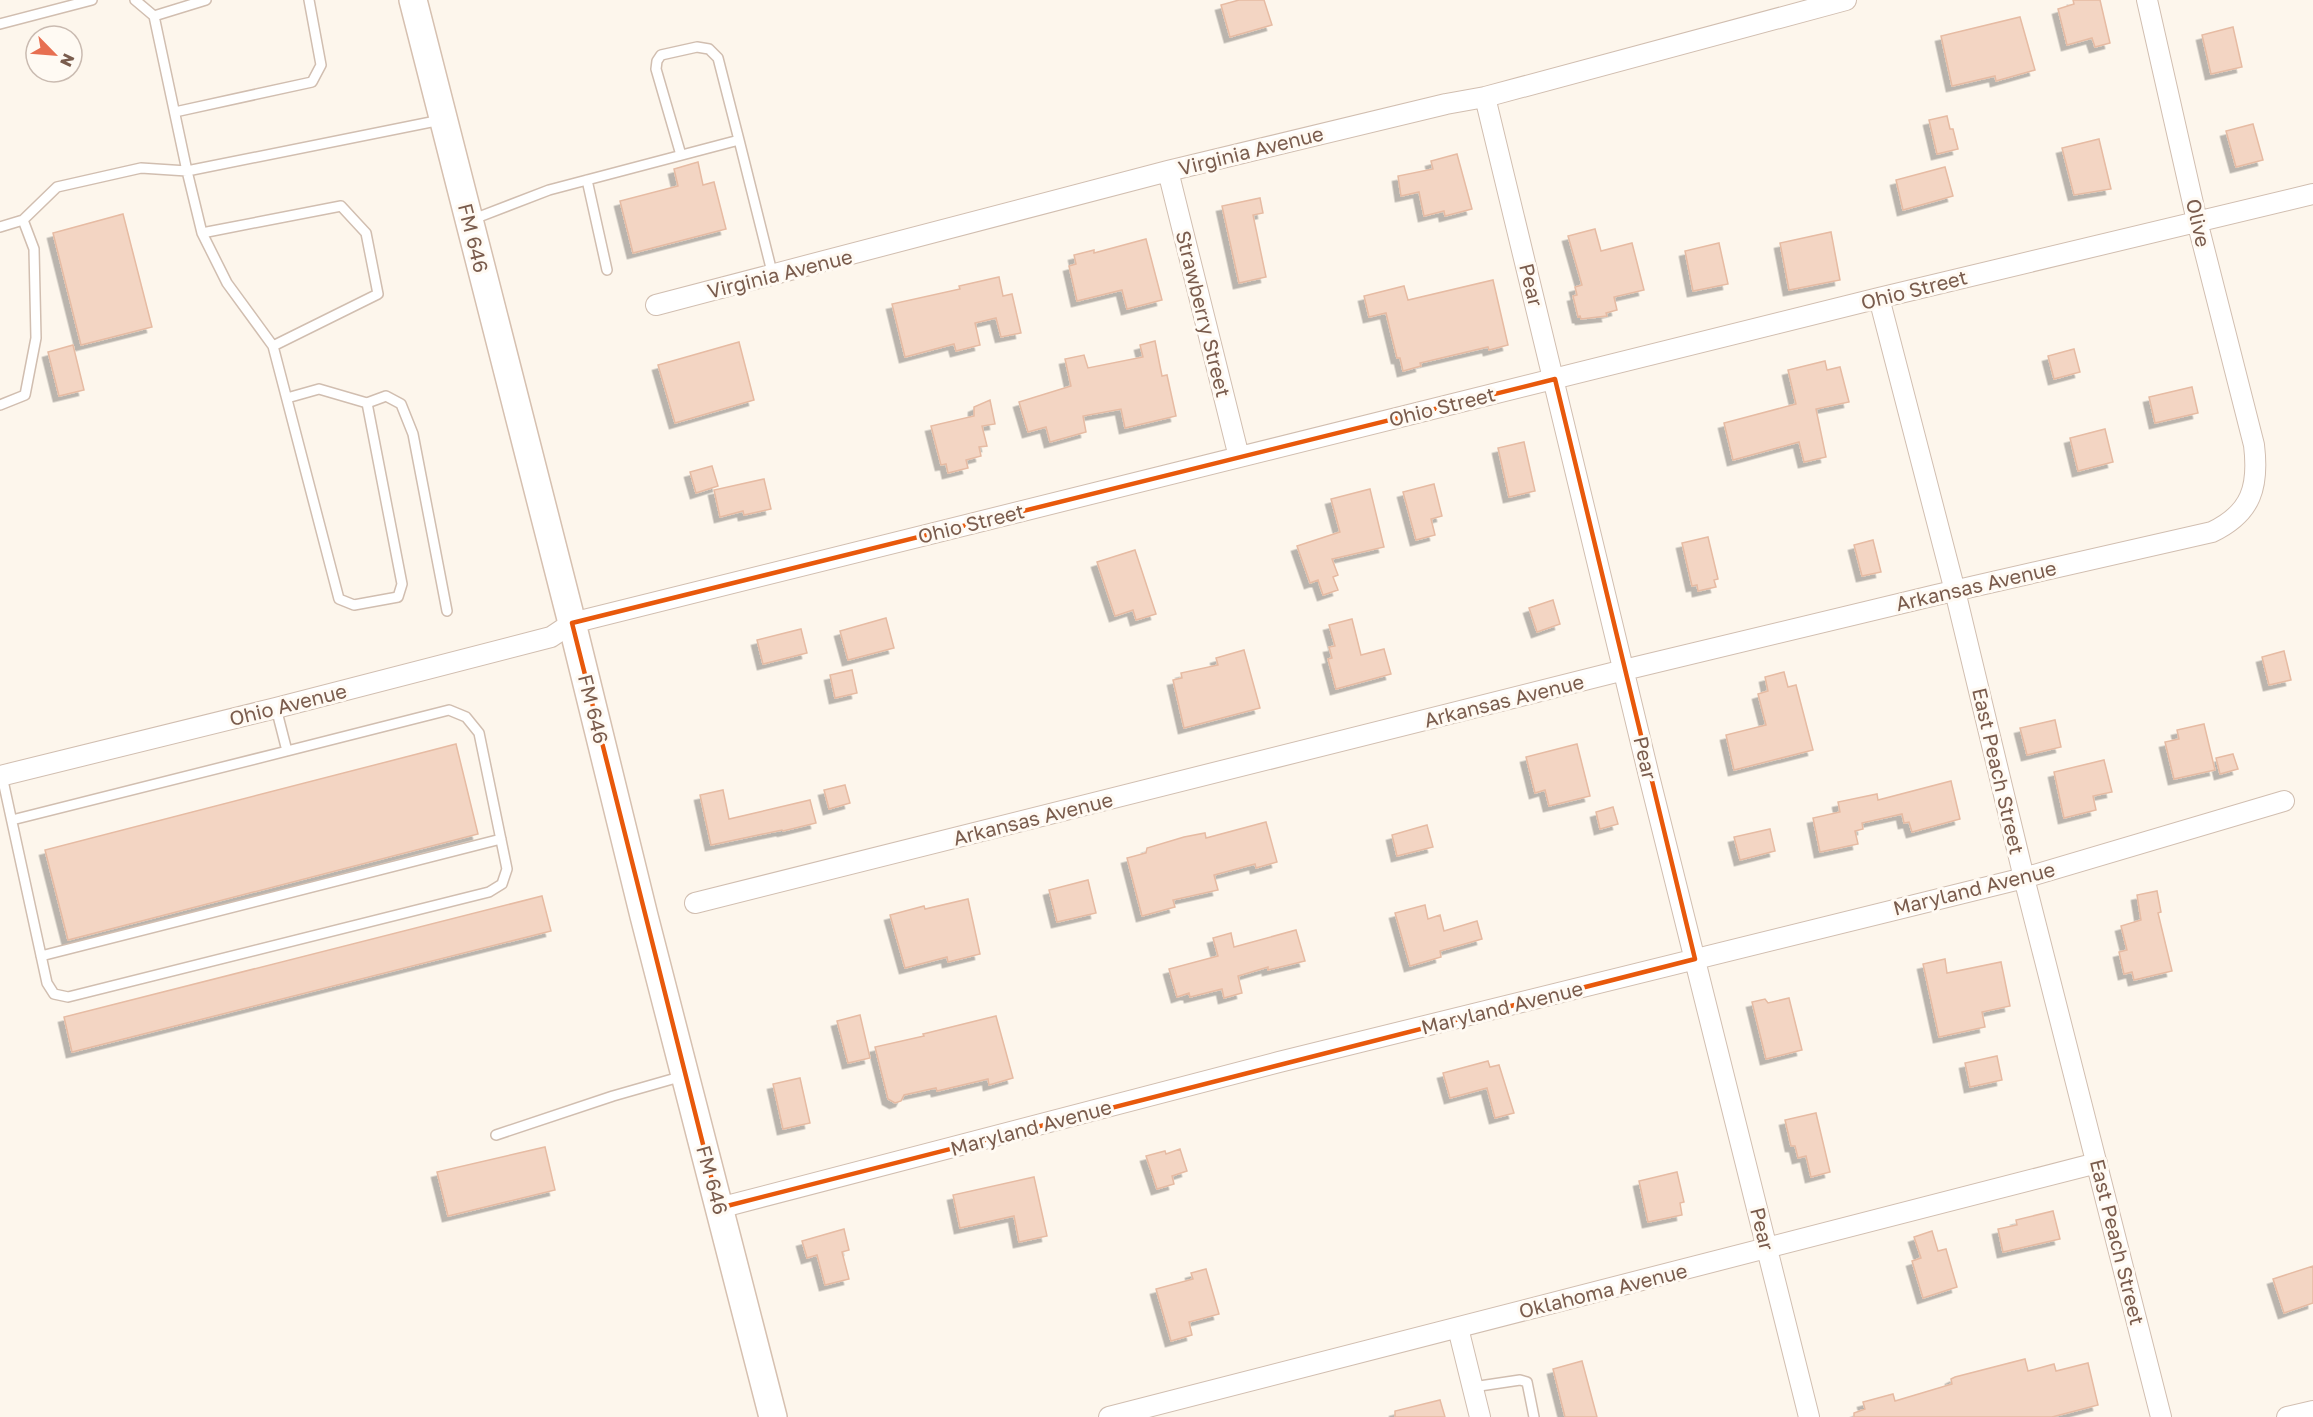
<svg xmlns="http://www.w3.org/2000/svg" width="2313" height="1417" viewBox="0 0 2313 1417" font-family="'Golos Text',sans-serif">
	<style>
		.building { fill: #f3d5c3; stroke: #e6bba3; stroke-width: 1.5; filter: url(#shadow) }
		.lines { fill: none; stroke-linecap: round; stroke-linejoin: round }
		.lane-casing { stroke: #d1beb0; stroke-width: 12 }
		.street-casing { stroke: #d1beb0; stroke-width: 22 }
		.secondary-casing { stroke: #d6c0b0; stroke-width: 30 }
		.lane { stroke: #fff; stroke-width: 9 }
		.street { stroke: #fff; stroke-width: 20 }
		.secondary { stroke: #fff; stroke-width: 27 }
		.marked { fill: none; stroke: #e8590c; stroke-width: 4.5; stroke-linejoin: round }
		.labels { text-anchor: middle; stroke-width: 6; stroke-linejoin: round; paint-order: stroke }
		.street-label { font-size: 20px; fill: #7a5c4d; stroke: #fffaf3 }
	</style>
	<defs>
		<filter id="shadow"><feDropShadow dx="-5.5" dy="5.5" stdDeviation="0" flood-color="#0004"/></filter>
	</defs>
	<rect width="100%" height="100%" fill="#fdf6ec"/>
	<!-- building -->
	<path class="building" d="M1239 0H1264L1272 25 1230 37 1221 5Z
		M2073 0H2100L2110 43 2095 47 2092 38 2067 45 2058 9 2074 4Z
		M2020 17 2035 70 1996 81 1995 76 1952 86 1941 36Z
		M2233 27 2242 67 2211 74 2202 35Z
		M1947 116 1950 129H1953L1958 149 1937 154 1929 120Z
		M2253 124 2263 160 2236 167 2226 131Z
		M2099 139 2111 189 2074 195 2062 148Z
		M1457 154 1472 209 1445 216 1444 211 1424 216 1419 192 1401 196 1398 176 1433 169 1431 161Z
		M698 162 703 185 714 182 726 229 633 253 620 201 678 186 674 169Z
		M1945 167 1953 196 1903 210 1896 180Z
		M1260 198 1263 213 1253 215 1266 277 1239 283 1222 206Z
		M123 214 152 327 81 345 53 233Z
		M1595 229 1601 251 1632 243 1644 290 1614 297 1617 310 1606 313 1607 316 1581 319 1580 316 1578 317 1573 296 1577 295 1575 287 1582 285 1568 236Z
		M1831 232 1840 280 1789 290 1780 243Z
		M1146 239 1162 300 1127 309 1122 290 1077 301 1069 266 1076 264 1074 255 1094 250V253Z
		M1719 243 1728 284 1693 291 1685 251Z
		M999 277 1003 296 1012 294 1021 333 1001 337 996 318 975 323 980 345 956 351 954 344 905 357 892 304 960 289 959 286Z
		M1493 280 1508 345 1489 350 1488 347 1420 363 1421 366 1403 371 1400 358H1397L1386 313 1369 317 1364 296 1404 286 1408 300Z
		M1155 341 1162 376 1167 375 1176 416 1125 428 1121 409 1083 416 1086 432 1050 442 1046 427 1028 432 1019 402 1071 386 1065 359 1084 355 1088 368 1143 357 1140 345Z
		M739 342 754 400 675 423 658 365Z
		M73 345 84 390 59 396 48 352Z
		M2074 349 2080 372 2054 379 2048 356Z
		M1825 361 1827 370 1840 367 1849 402 1816 409 1826 457 1804 462 1799 442 1733 460 1724 423 1796 404 1788 370Z
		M2192 387 2198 413 2155 423 2149 397Z
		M990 400 995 424 982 426 987 446 979 447 981 456 966 460 968 468 948 473 946 464 941 465 931 426 974 416V407Z
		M2105 429 2113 462 2078 471 2070 438Z
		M1524 442 1535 491 1509 497 1498 448Z
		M712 466 718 486 696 493 690 472Z
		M764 479 771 509 744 515 743 511 720 517 714 490Z
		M1434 484 1442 516 1431 519 1435 535 1416 540 1403 492Z
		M1370 489 1384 547 1332 559 1338 575 1333 577 1338 590 1323 595 1318 580 1310 583 1297 546 1340 532 1331 499Z
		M1708 537 1718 579 1714 580 1716 587 1698 591 1697 585 1692 586 1682 543Z
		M1873 540 1881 572 1862 576 1854 545Z
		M1135 550 1156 614 1136 620 1133 610 1115 616 1097 562Z
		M1553 600 1560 624 1537 632 1529 608Z
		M886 618 894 648 848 660 840 631Z
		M1352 619 1361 655 1384 649 1391 674 1336 689 1328 659 1332 658 1329 647 1335 646 1329 625Z
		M801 629 807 653 763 664 757 640Z
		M1244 650 1260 708 1184 728 1173 680 1182 678 1181 673 1218 665 1216 658Z
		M2284 651 2291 680 2269 685 2262 657Z
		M852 670 857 693 835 698 830 675Z
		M1784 672 1788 687 1796 685 1813 750 1734 770 1726 735 1766 725 1758 694 1768 691 1765 677Z
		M2055 720 2061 747 2027 755 2020 728Z
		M2204 724 2215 770 2174 779 2165 742 2179 739 2177 730Z
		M456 744 478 834 68 940 45 850Z
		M1577 744 1590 796 1549 806 1545 790 1535 793 1526 757Z
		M2233 754 2238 769 2220 774 2216 758Z
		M2104 760 2112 792 2093 796 2096 810 2064 818 2054 772Z
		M1951 781 1960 819 1912 832 1909 822 1904 823 1902 814 1862 823 1863 829 1855 831 1858 844 1820 852 1813 818 1840 812 1838 802 1877 794 1878 800Z
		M845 785 850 803 829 809 824 790Z
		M723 790 729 819 810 800 816 823 783 831 782 830 711 845 700 795Z
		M1613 807 1618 824 1600 829 1596 812Z
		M1266 822 1277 862 1256 868 1255 864 1214 875 1218 890 1173 900 1175 907 1142 916 1127 858 1146 853 1147 848 1184 837 1205 833 1206 838Z
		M1427 825 1433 847 1397 856 1392 835Z
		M1770 829 1775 851 1740 860 1734 837Z
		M1088 880 1096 913 1057 922 1049 890Z
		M2157 891 2161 912 2158 913 2172 971 2134 980 2132 972 2124 974 2119 952 2127 950 2121 926 2141 920 2137 895Z
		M542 896 551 931 72 1052 64 1017Z
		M968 899 980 954 948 962 947 957 905 968 890 915 924 906 925 909Z
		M1425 905 1428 919 1440 915 1444 931 1477 921 1482 939 1440 951 1441 957 1410 966 1395 913Z
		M1296 930 1305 961 1268 970V967L1238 976 1242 993 1224 998 1222 989 1190 997 1189 993 1177 997 1169 969 1218 956 1213 938 1231 933 1234 947Z
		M1945 959 1947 973 2001 962 2010 1006 1982 1012 1985 1027 1939 1037 1923 964Z
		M1789 998 1802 1050 1766 1059 1752 1002 1765 999 1768 1003Z
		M860 1015 870 1058 848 1063 837 1021Z
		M996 1016 1013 1078 989 1085 988 1079 937 1091 936 1088 904 1095 901 1101 895 1103 888 1099 875 1047 924 1036 923 1034Z
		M1997 1056 2002 1080 1970 1087 1965 1063Z
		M1488 1061 1490 1067 1499 1065 1514 1113 1495 1118 1487 1088 1450 1098 1443 1073Z
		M800 1078 810 1123 783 1129 773 1084Z
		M1816 1113 1830 1172 1811 1177 1806 1156 1798 1158 1795 1146H1791L1785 1120Z
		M545 1147 555 1190 448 1216 437 1172Z
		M1180 1149 1187 1171 1172 1176 1174 1184 1157 1189 1146 1156 1165 1151 1166 1154Z
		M1677 1172 1684 1202 1680 1203 1682 1215 1648 1222 1639 1181Z
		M1034 1177 1047 1236 1019 1242 1014 1216 960 1228 953 1195Z
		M2053 1211 2060 1239 2003 1252 1998 1229 2017 1225 2016 1220Z
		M844 1229 849 1250 842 1252 849 1279 825 1285 817 1255 807 1258 802 1241Z
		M1932 1231 1938 1251 1946 1249 1957 1287 1923 1298 1912 1261 1921 1258 1914 1237Z
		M2313 1266V1303L2284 1313 2273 1279Z
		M1206 1269 1219 1314 1189 1322 1192 1335 1171 1341 1156 1289 1193 1279 1191 1273Z
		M2025 1359 2028 1371 2054 1364 2056 1371 2088 1363 2098 1405 2052 1417H1854V1413L1865 1409 1863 1402 1893 1394 1895 1401 1952 1384 1951 1379 1955 1377Z
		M1582 1361 1597 1417H1565L1553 1369Z
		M1440 1400 1445 1417H1395V1411Z"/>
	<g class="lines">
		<defs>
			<path id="lane" d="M154 16 206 0
				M0 24 92 0
				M175 112 312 82 321 65 309 0
				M441 120 187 171 202 233 227 283 273 346 339 599 354 605 398 597 402 584 367 403 386 396 401 404 413 434 447 611
				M681 155 656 69 657 61 661 55 697 47 709 49 718 58 739 140
				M587 180 607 270
				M471 220 549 190 739 140 773 276
				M0 227 23 220 57 187 141 168 187 171 154 16 135 0
				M202 233 341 206 366 233 378 294 273 346
				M287 398 319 389 367 403
				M0 405 25 395 36 338 34 249 23 220
				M2 776 47 983 54 994 68 997 489 892 502 884 507 869 479 733 466 717 449 710 287 751 276 708
				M12 820 287 751
				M41 956 501 839
				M496 1135 613 1096 683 1076
				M1473 1387 1520 1380 1527 1382 1534 1417"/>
			<path id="street" d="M1485 97 1649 776 1809 1417
				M1168 171 1239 457
				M1879 298 1955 591 2024 878 2161 1417
				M656 305 1168 171 1446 104 1485 97 1846 0
				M0 776 276 708 551 637 572 623 1879 298 2313 194
				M695 903 1624 670 1936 595 2212 532C2252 513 2259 486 2254 445L2197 221 2147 0
				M719 1208 1279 1062 2024 878 2284 801
				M1458 1328 1480 1417
				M1109 1417 2097 1163
				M2287 1417 2313 1411"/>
			<path id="secondary" d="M413 0 572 623 644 916 773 1417"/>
		</defs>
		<!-- lane casing -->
		<use href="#lane" class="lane-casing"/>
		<!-- street casing -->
		<use href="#street" class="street-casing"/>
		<!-- secondary casing -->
		<use href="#secondary" class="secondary-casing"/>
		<!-- lane -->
		<use href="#lane" class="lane"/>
		<!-- street -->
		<use href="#street" class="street"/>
		<!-- secondary -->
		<use href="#secondary" class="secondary"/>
	</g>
	<!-- marked area -->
	<path class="marked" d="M1555 379 1695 959 719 1208 572 623Z"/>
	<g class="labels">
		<!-- street labels -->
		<g class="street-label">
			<text transform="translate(1251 151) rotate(-14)" y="7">Virginia Avenue</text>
			<text transform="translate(2198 223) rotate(77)" y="7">Olive</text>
			<text transform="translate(473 238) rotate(76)" y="7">FM 646</text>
			<text transform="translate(780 274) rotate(-14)" y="7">Virginia Avenue</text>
			<text transform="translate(1531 285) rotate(76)" y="7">Pear</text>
			<text transform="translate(1914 290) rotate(-14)" y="7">Ohio Street</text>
			<text transform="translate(1203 314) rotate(76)" y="7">Strawberry Street</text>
			<text transform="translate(1442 407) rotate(-14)" y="7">Ohio Street</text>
			<text transform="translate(971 524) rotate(-14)" y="7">Ohio Street</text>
			<text transform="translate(1976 586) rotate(-13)" y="7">Arkansas Avenue</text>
			<text transform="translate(1504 701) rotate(-14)" y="7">Arkansas Avenue</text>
			<text transform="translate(288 705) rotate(-14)" y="7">Ohio Avenue</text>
			<text transform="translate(593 709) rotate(76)" y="7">FM 646</text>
			<text transform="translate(1645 758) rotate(77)" y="7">Pear</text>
			<text transform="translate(1998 771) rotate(77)" y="7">East Peach Street</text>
			<text transform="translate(1033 819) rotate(-14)" y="7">Arkansas Avenue</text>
			<text transform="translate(1974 889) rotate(-14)" y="7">Maryland Avenue</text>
			<text transform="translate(1502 1008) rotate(-14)" y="7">Maryland Avenue</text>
			<text transform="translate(1031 1128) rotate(-15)" y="7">Maryland Avenue</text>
			<text transform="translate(712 1180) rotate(75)" y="7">FM 646</text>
			<text transform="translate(1762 1229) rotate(76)" y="7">Pear</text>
			<text transform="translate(2117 1242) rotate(76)" y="7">East Peach Street</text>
			<text transform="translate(1603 1291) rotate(-14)" y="7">Oklahoma Avenue</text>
		</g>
	</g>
	<!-- north arrow -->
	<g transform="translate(54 54) rotate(115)"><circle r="28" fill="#fffaf3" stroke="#cabbb1" stroke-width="1.5"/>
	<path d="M0-4.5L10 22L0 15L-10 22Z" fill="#e76f51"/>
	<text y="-9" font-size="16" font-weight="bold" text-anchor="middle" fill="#7a5c4d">N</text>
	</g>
</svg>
